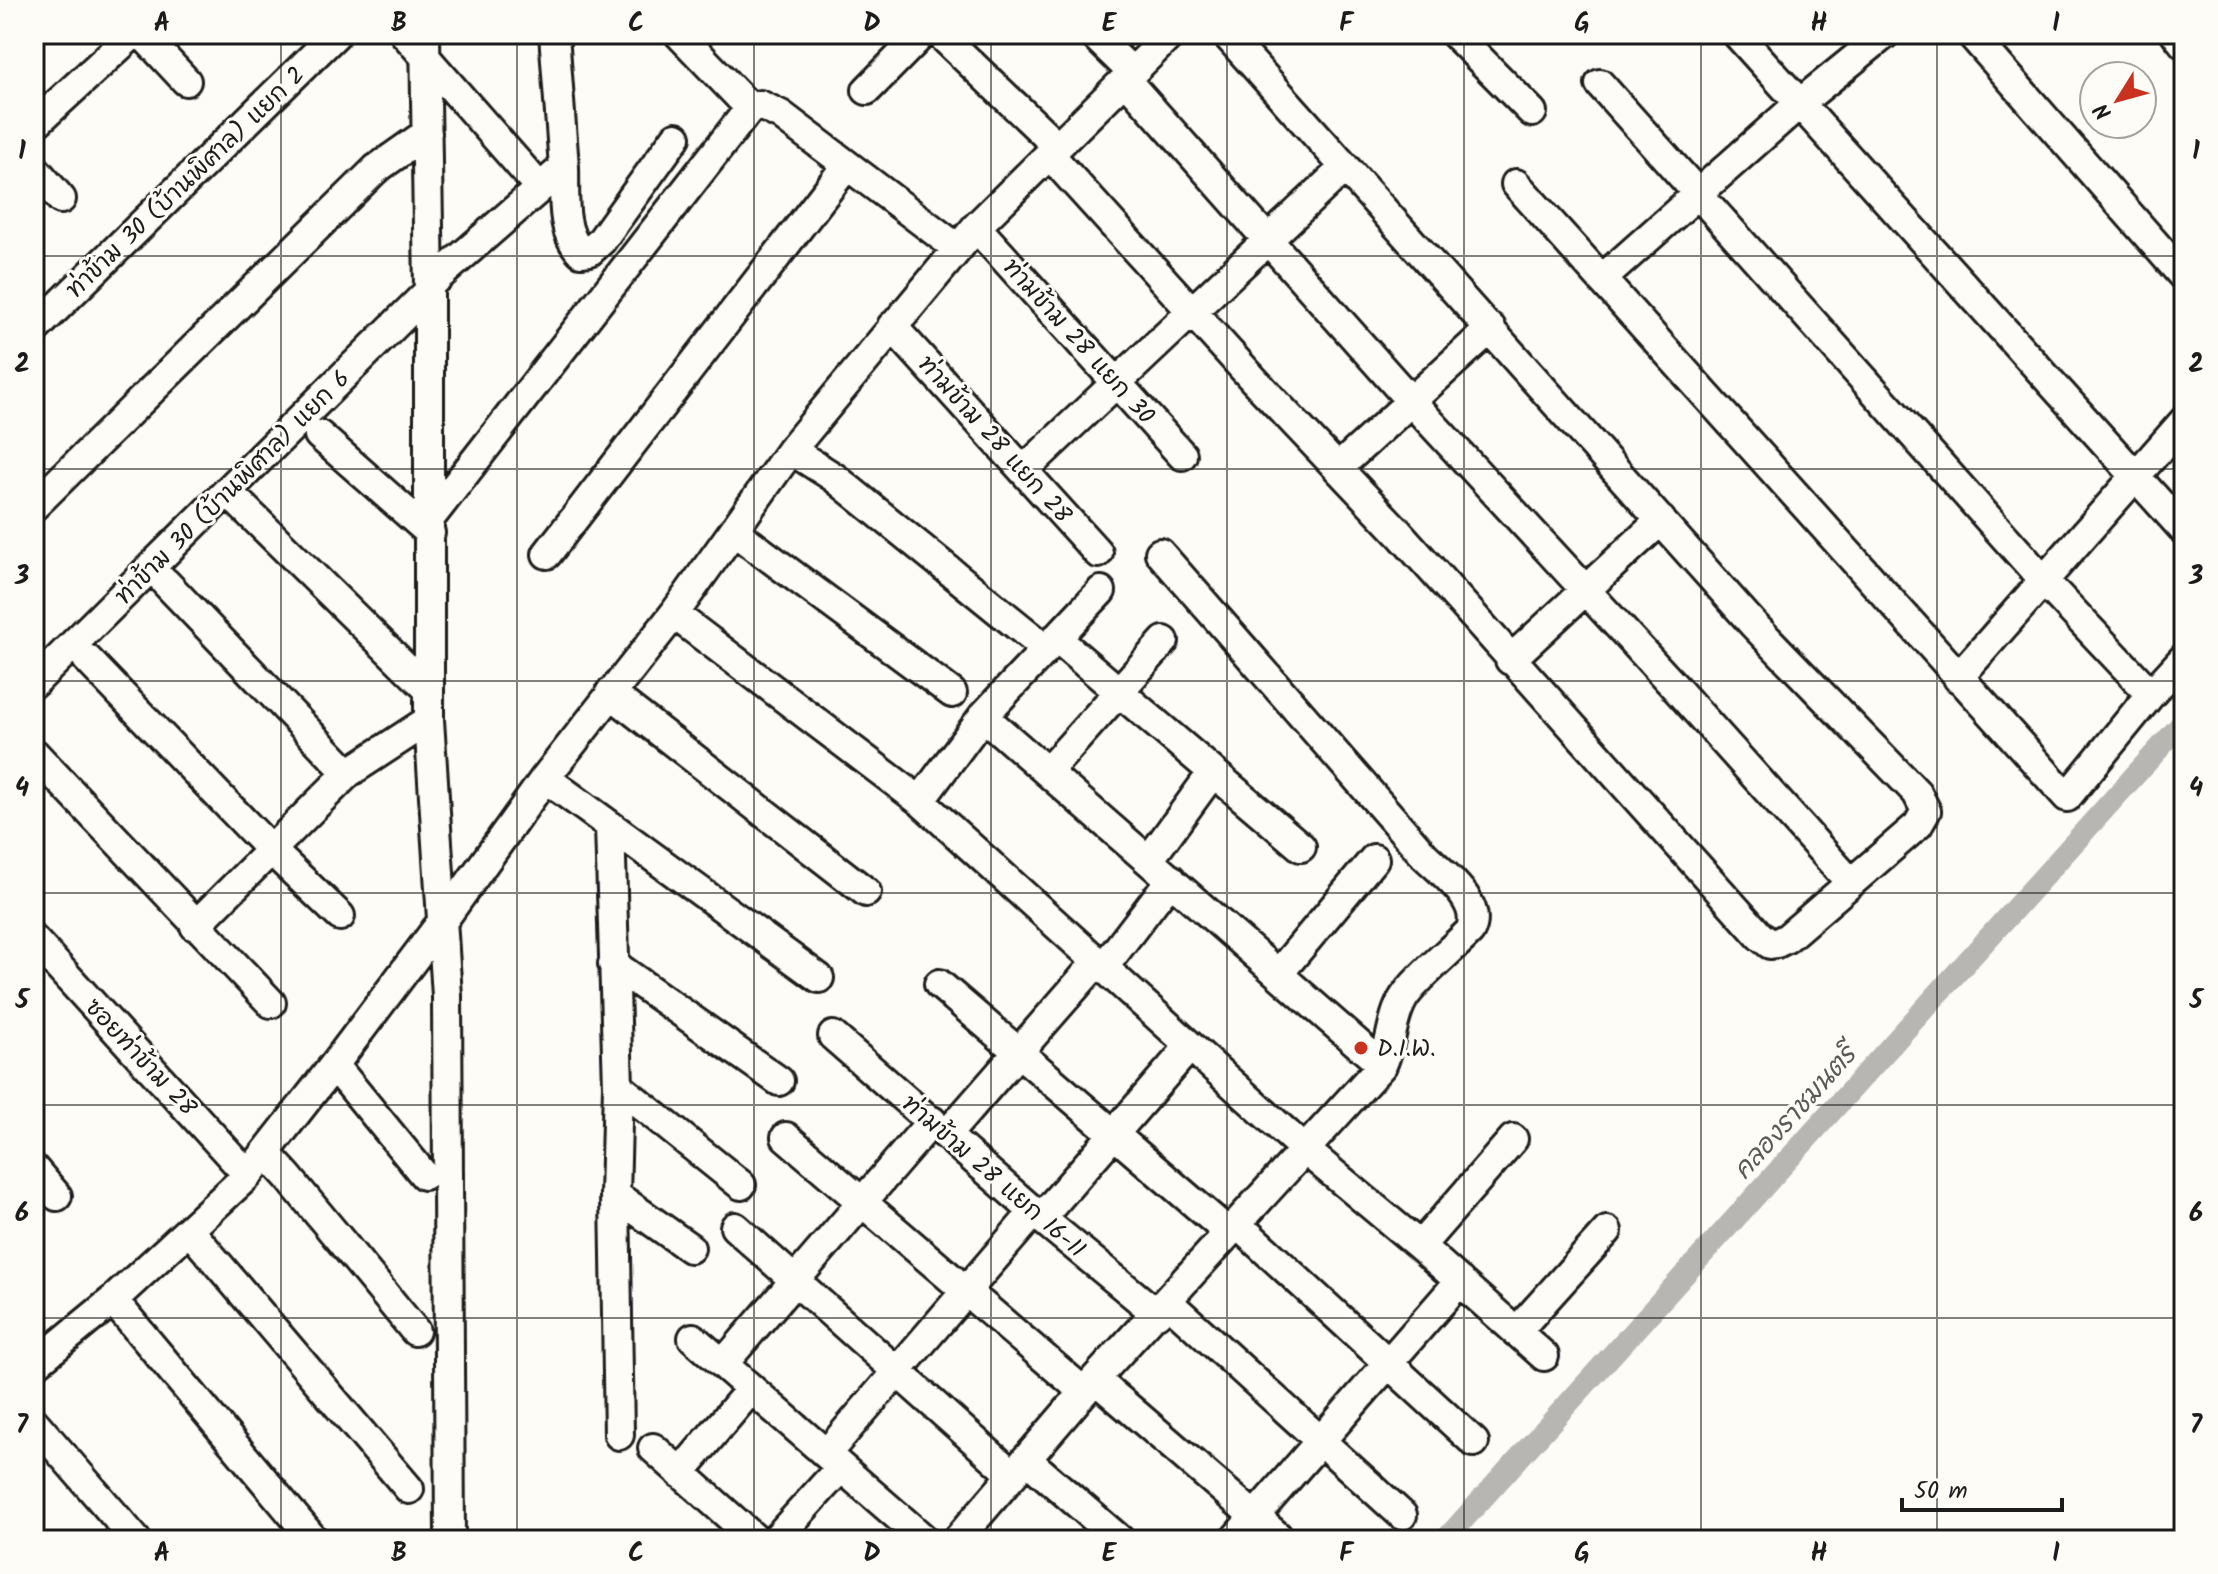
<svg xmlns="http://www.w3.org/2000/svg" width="2218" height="1574" viewBox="0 0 2218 1574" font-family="Kalam,'Playpen Sans Thai',sans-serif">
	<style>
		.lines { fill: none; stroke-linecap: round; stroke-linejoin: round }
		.canal { stroke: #b7b6b2; stroke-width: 22 }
		.minor-casing { stroke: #1c1c1c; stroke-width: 34 }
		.minor { stroke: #fdfcf7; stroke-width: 28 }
		.grid { fill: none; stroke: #1c1c1c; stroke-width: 2; stroke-opacity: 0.55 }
		.poi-dot { fill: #c8321e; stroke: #fdfcf7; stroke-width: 3 }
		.labels { text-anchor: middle; stroke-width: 6; stroke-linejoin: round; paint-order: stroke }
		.street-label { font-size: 24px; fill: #1c1c1c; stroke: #fdfcf7 }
		.poi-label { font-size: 24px; fill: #1c1c1c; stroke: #fdfcf7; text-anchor: start }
		.water-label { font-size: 26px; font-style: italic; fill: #5a5a58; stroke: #fdfcf7 }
		.neatline { fill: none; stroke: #1c1c1c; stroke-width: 3 }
		.grid-label { font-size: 26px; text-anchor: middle; font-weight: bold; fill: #1c1c1c }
	</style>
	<rect width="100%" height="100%" fill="#fdfcf7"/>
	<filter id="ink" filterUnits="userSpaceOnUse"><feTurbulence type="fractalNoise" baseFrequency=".0125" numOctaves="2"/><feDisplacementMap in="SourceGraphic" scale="16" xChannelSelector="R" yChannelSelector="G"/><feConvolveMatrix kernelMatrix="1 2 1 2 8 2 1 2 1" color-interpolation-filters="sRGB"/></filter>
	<g filter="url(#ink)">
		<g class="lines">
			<!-- canal -->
			<path class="canal" d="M1445 1540 2184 721"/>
			<defs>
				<path id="minor" d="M142 34 186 81
					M405 34 540 188
					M425 34 429 291V720L447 996 450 1540
					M679 34 750 108
					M940 34 1057 146
					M1093 34 1132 72
					M1455 34 1532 112
					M1737 34 2184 530
					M1971 34 2184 277
					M2176 34 2184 44
					M1125 79 1409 399 1674 686 1851 883
					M1600 84 2044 581 2151 694
					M867 90 922 34
					M34 125 133 34
					M1049 154 1254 380 1399 533 1760 936 1770 944 1777 943 1787 938 1918 825 1926 811 1917 793 1753 624 1226 34
					M564 167C565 195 560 231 581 252L590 251 601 241 676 137
					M34 168 61 199
					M1516 184 2067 797 2151 694 2184 658
					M976 227 1182 455
					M1602 279 1800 103 1885 34
					M429 285 564 167 554 34
					M892 326 1098 553
					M34 330 336 34
					M319 435 430 533
					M791 450 835 478 1046 649
					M1339 467 1491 328
					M1024 470 1345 167
					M240 504 428 689
					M34 506 376 169 427 133
					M431 517 750 108 760 105 781 115 957 248
					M735 532 952 693
					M547 554 847 165
					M165 582 348 773
					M1101 591 983 716 920 801 1304 1149 1420 1246 1544 1356
					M674 614 920 801
					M1056 638 1301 847
					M87 659 270 849 340 916
					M1510 660 1661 520
					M1958 678 2184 421
					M34 683 429 291
					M610 693 866 892
					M983 716 1382 1065
					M34 753 271 1003
					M1047 772 1164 641
					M545 778 819 978
					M610 827 618 1086 615 1195 619 1435
					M1149 860 1213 772
					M195 926 348 773 429 720
					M34 940 248 1175
					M613 964 779 1081
					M1103 968 1171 879
					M1279 973 1374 859
					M939 984 1229 1233
					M833 1036 1041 1218 1157 1314
					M334 1065 424 1175
					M618 1086 741 1185
					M947 1134 1097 962
					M786 1137 1084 1392
					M266 1153 288 1177 415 1331
					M34 1169 57 1196
					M615 1195 690 1248
					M1041 1218 1190 1046
					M1237 1224 1474 1442
					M735 1227 1013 1475
					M190 1231 409 1489
					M1420 1246 1513 1139
					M113 1300 314 1540
					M1168 1302 1402 1515
					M1516 1332 1607 1231
					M693 1338 925 1540
					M723 1364 932 1121
					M34 1365 113 1300 248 1175 334 1065 444 919 545 778 674 614 791 450 976 227 1171 34
					M1095 1379 1282 1540
					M34 1422 136 1540
					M653 1448 756 1540
					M826 1454 1034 1212
					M1026 1459 1120 1540
					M680 1473 751 1389
					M775 1540 841 1467
					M957 1540 1095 1379 1382 1065C1392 1044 1391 1019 1403 999 1413 981 1454 948 1470 931 1484 903 1443 874 1424 855L1160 553
					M1234 1540 1460 1281"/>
			</defs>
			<!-- minor casing -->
			<use href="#minor" class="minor-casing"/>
			<!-- minor -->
			<use href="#minor" class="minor"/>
		</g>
	</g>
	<!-- grid -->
	<path class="grid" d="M281 34V1540M517 34V1540M754 34V1540M991 34V1540M1227 34V1540M1464 34V1540M1701 34V1540M1937 34V1540M34 256H2184M34 469H2184M34 681H2184M34 893H2184M34 1105H2184M34 1318H2184"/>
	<!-- markers -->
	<circle class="poi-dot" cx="1361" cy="1048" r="8"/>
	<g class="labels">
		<!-- street labels -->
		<g class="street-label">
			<text transform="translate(185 182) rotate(-44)" y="8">ท่าข้าม 30 (บ้านพิศาล) แยก 2</text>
			<text transform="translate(1079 341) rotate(48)" y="8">ท่ามข้าม 28 แยก 30</text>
			<text transform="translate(995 439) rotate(48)" y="8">ท่ามข้าม 28 แยก 28</text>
			<text transform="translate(232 487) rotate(-45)" y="8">ท่าข้าม 30 (บ้านพิศาล) แยก 6</text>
			<text transform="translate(141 1057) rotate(47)" y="8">ซอยท่าข้าม 28</text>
			<text transform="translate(994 1176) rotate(41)" y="8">ท่ามข้าม 28 แยก 16-11</text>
		</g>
		<!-- poi labels -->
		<g class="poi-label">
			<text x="1377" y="1056">D.I.W.</text>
		</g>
		<!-- water labels -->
		<g class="water-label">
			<text transform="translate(1794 1112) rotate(-48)" y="9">คลองราชมนตรี</text>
		</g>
	</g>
	<!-- margin -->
	<rect width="2218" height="1574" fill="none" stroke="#fdfcf7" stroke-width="88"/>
	<!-- north arrow -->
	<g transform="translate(2118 100) rotate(233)"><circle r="38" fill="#fdfcf7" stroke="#a3a29f" stroke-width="2"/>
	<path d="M0-6L14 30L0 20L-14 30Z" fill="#c8321e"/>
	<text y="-12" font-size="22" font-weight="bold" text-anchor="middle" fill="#1c1c1c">N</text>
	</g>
	<!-- scale -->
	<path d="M1902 1498v12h160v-12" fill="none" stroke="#1c1c1c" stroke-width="4"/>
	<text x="1914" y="1498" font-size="24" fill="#1c1c1c" stroke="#fdfcf7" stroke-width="6" paint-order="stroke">50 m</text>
	<rect x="44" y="44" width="2130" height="1486" class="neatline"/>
	<g class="grid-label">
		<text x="162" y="31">A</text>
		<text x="399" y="31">B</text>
		<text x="636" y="31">C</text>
		<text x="872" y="31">D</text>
		<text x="1109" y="31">E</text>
		<text x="1346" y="31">F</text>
		<text x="1582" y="31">G</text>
		<text x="1819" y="31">H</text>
		<text x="2056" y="31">I</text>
		<text x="22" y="159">1</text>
		<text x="2196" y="159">1</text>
		<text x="22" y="372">2</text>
		<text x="2196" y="372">2</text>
		<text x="22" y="584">3</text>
		<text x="2196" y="584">3</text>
		<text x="22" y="796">4</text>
		<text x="2196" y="796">4</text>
		<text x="22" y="1008">5</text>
		<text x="2196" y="1008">5</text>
		<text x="22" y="1221">6</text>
		<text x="2196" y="1221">6</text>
		<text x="22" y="1433">7</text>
		<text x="2196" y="1433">7</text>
		<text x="162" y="1561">A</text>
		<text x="399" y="1561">B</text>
		<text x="636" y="1561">C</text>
		<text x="872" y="1561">D</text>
		<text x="1109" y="1561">E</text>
		<text x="1346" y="1561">F</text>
		<text x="1582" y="1561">G</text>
		<text x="1819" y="1561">H</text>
		<text x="2056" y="1561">I</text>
	</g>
</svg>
